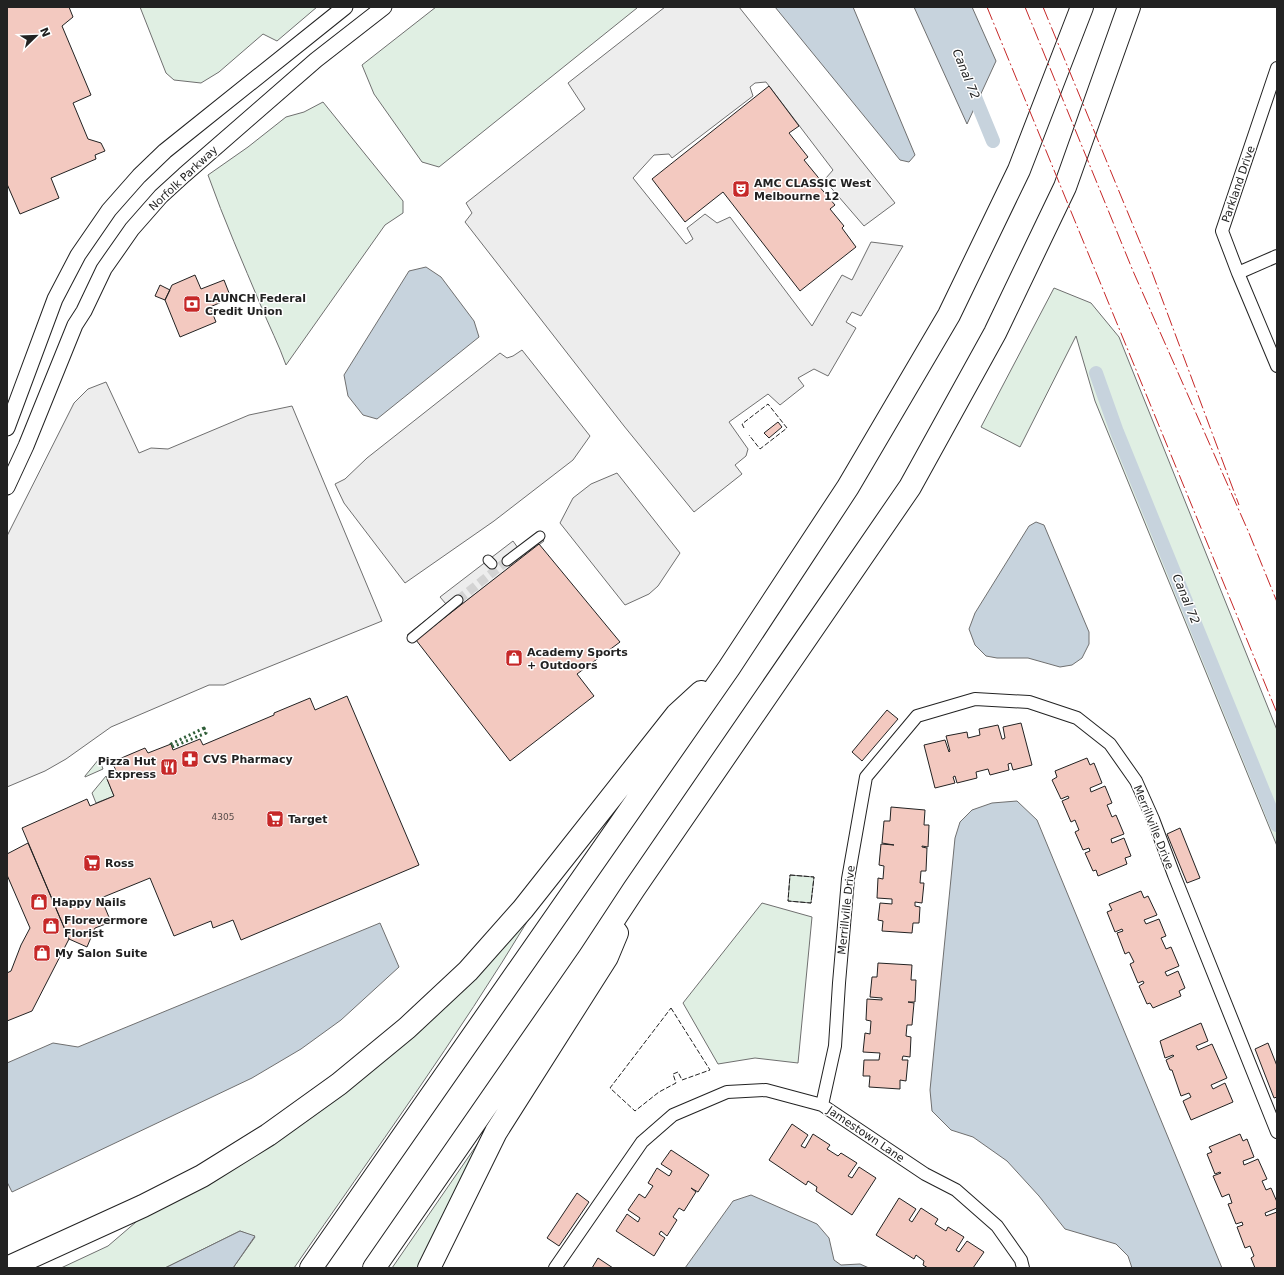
<svg xmlns="http://www.w3.org/2000/svg" width="1284" height="1275" viewBox="0 0 1284 1275" font-family="'DejaVu Sans',sans-serif">
	<style>
		.green { fill: #e0efe3; stroke: #6f6f6f }
		.parking { fill: #ededed; stroke: #6f6f6f }
		.water { fill: #c7d3dd; stroke: #6f6f6f }
		.lines { fill: none; stroke-linecap: round; stroke-linejoin: round }
		.canal { stroke: #c7d3dd; stroke-width: 14 }
		.building { fill: #f3c9c0; stroke: #222 }
		.pedestrian-tunnel { stroke: #d3d3d3; stroke-width: 9; stroke-dasharray: 9 4.5; stroke-linecap: butt }
		.pedestrian-casing { stroke: #222; stroke-width: 11 }
		.minor-casing { stroke: #222; stroke-width: 14 }
		.tertiary-casing { stroke: #222; stroke-width: 17 }
		.motorway-casing { stroke: #222; stroke-width: 24 }
		.pedestrian { stroke: #fff; stroke-width: 9 }
		.minor { stroke: #fff; stroke-width: 12 }
		.tertiary { stroke: #fff; stroke-width: 15 }
		.motorway { stroke: #fff; stroke-width: 22 }
		.hedge { stroke: #2f5e38; stroke-width: 3; stroke-dasharray: 2 3; stroke-linecap: butt }
		.fence { stroke: #222; stroke-width: 1; stroke-dasharray: 5 2; stroke-linecap: butt }
		.power { stroke: #c62828; stroke-width: 1; stroke-dasharray: 14 3 2 3; stroke-linecap: butt }
		.labels { text-anchor: middle; stroke-width: 3; stroke-linejoin: round; paint-order: stroke }
		.number-label { font-size: 9px; fill: #564c4a }
		.street-label { font-size: 11px; fill: #222; stroke: #fff }
		.poi-label { font-size: 11px; font-weight: bold; fill: #222; stroke: #fff; text-anchor: start }
		.water-label { font-size: 12px; font-style: italic; fill: #222; stroke: #fff }
	</style>
	<rect width="100%" height="100%" fill="#fff"/>
	<!-- green -->
	<path class="green" d="M140 7H317L277 41 263 34 219 72 201 83 174 80 166 73Z
		M436 7H637V8L439 167 422 162 374 94 362 65Z
		M323 102 403 201V213L385 225 286 365C279 345 269 326 261 306 243 263 224 220 208 175L248 147 286 117 304 112Z
		M1054 288 1091 303 1119 337 1277 730V846L1095 401 1076 336 1020 447 981 427Z
		M99 759 103 769 85 777V776Z
		M106 776 114 796 96 803 92 793Z
		M790 875 814 877 811 903 788 901Z
		M762 903 812 917 798 1063 755 1058 718 1064 683 1003Z
		M530 917C457 1038 374 1152 294 1268H233L255 1237 240 1231 165 1268H61L108 1246 150 1210 246 1157Z
		M487 1130 422 1268H392Z"/>
	<!-- parking -->
	<path class="parking" d="M665 7H739L895 203 864 226 826 182V178L833 170 766 82 755 83 750 87 753 96 672 158 669 154 654 155 633 178 686 244 693 239 687 228 705 214 717 223 730 217 812 326 842 275 852 280 871 242 903 246 861 316 852 312 846 322 856 328 828 376 814 369 798 378 804 386 780 405 768 394 729 422 748 449 746 456 735 465 742 474 694 512 624 426 465 222 472 213 466 203 585 109 568 83Z
		M522 350 590 436 573 460 494 521 405 583 344 503 335 484 345 479 367 458 500 353 507 358 513 356Z
		M106 382 139 453 151 448 168 449 249 415 292 406 382 621 224 685H209L111 727 66 759 45 771 7 787V536L74 403 88 389Z
		M617 473 680 553 658 586 649 594 625 605 560 523 573 498 591 484Z
		M538 533 544 541 413 642 408 636 407 635 446 604 440 597 513 541 518 548Z"/>
	<!-- water -->
	<path class="water" d="M775 7H853L915 155 909 162 900 160Z
		M914 7H972L996 61 967 124Z
		M426 267 441 277 474 321 479 337 377 419 363 415 348 396 344 375 409 271Z
		M1036 522 1044 525 1089 632V644L1082 658 1072 665 1060 667 1028 658H997L986 656 975 645 969 629 975 613 1029 526Z
		M1017 801 1037 820 1222 1268H1132L1128 1256 1116 1244 1065 1229 1039 1196 1007 1161 973 1137 951 1130 932 1111 930 1090 955 838 960 822 972 810 992 803Z
		M380 923 399 967 341 1020 301 1049 252 1078 12 1192 7 1182V1063L53 1043 78 1047Z
		M751 1195 817 1224 829 1238 834 1260 841 1265 860 1264 869 1268H685L733 1201Z
		M240 1231 255 1236 233 1268H165Z"/>
	<g class="lines">
		<!-- canal -->
		<path class="canal" d="M970 85 993 141
			M1096 373 1117 432 1277 825"/>
	</g>
	<!-- building -->
	<path class="building" d="M7 7H69L73 17 62 26 91 95 73 103 88 139 101 143 105 151 95 155 96 159 51 178 59 198 20 214 7 184Z
		M769 86 799 126 789 133 808 157 804 160 822 182 818 185 835 205 830 209 844 226 842 228 856 247 800 291 723 192 685 222 652 179Z
		M195 275 201 289 224 280 231 298 210 307 216 322 180 337 165 300 172 285Z
		M160 285 170 290 165 300 155 296Z
		M778 422 782 427 769 438 764 433Z
		M539 544 620 642 577 674 594 696 510 761 416 640Z
		M347 696 419 865 241 940 233 920 213 928 211 921 174 936 150 878 101 898 111 922 95 928 87 947 69 939 22 828 87 799 90 806 114 796 107 779 118 775 112 762 145 748 148 753 171 744 173 750 200 739 203 745 274 715V713L310 698 315 710Z
		M887 710 898 719 862 761 852 752Z
		M1021 723 1032 765 1013 770 1011 763 1008 764 1009 770 990 775 988 769 976 772 977 778 957 783 955 776 953 777 955 783 935 788 924 745 945 740 949 752 950 751 946 736 967 732 968 738 980 735 979 729 998 725 1002 739H1003L1005 738 1003 727Z
		M1087 758 1090 765 1094 763 1102 783 1090 788 1091 792 1105 786 1112 803 1107 805 1112 817 1116 815 1124 834 1111 839 1112 843 1124 838 1131 856 1125 858 1127 864 1098 876 1096 870 1093 871 1085 853 1090 851 1089 848 1083 850 1075 832 1079 830 1075 820 1071 822 1062 801 1069 798 1068 796 1061 799 1052 780 1057 777 1055 771Z
		M891 807 925 810 924 825H929L928 847 922 846V847L927 848 926 871H921L920 883H924L922 903 915 902V906L920 907 919 923H913L912 933 882 931 883 921 878 920 880 903 892 904V899L877 898 878 878 883 879 884 866 879 865 881 844 894 845 882 843 884 821H890Z
		M1180 828 1200 878 1187 883 1167 834Z
		M28 843 69 939 32 1011 7 1021V973L11 971 21 945 30 928 7 875V854Z
		M1141 891 1144 898 1148 896 1157 915 1144 920 1146 924 1159 919 1166 936 1161 938 1166 949 1171 947 1179 966 1165 972 1167 976 1178 971 1185 988 1179 991 1181 996 1153 1008 1150 1003 1147 1004 1139 986 1144 983 1143 981 1138 983 1130 964 1134 962 1129 952 1125 954 1117 933 1123 931 1122 929 1115 932 1107 912 1112 910 1109 904Z
		M878 963 912 965 911 980H916L915 1002H908L914 1003 912 1025H907L906 1036 911 1037 910 1057 903 1056 902 1060H908L906 1081 900 1080V1089L869 1087 870 1076H863L864 1060H879L880 1053 863 1052 865 1033 870 1034 871 1021 866 1020 867 999 882 1000V998L870 997 872 977H877Z
		M1201 1023 1208 1041 1196 1046 1198 1050 1212 1044 1227 1078 1211 1085 1213 1089 1225 1083 1233 1102 1191 1120 1183 1101 1191 1097 1189 1093 1181 1096 1172 1070H1170L1166 1060 1174 1056 1173 1055 1165 1058 1160 1041Z
		M1268 1043 1277 1066V1097L1274 1098 1255 1049Z
		M792 1124 808 1135 801 1146 805 1148 813 1134 830 1145 827 1149 838 1156 841 1153 857 1163 848 1176 852 1178 859 1167 876 1178 852 1215 816 1191 817 1187 808 1181 806 1185 769 1160Z
		M1240 1134 1243 1141 1247 1139 1254 1157 1243 1161 1244 1165 1258 1159 1267 1179 1262 1181 1266 1190 1271 1188 1277 1202V1208L1265 1213 1266 1216 1277 1212V1268H1255L1251 1258 1254 1256 1250 1246 1245 1248 1237 1227 1243 1225 1242 1222 1236 1224 1228 1204 1232 1203 1229 1194 1222 1197 1213 1176 1221 1173 1220 1172 1215 1174 1207 1154 1212 1152 1209 1147Z
		M671 1150 709 1175 698 1192 691 1188 696 1192 684 1211 679 1208 673 1217 677 1220 667 1236 661 1231 659 1234 665 1238 654 1256 616 1231 627 1214 638 1222 640 1218 628 1210 639 1194 645 1198 653 1186 648 1183 657 1168 669 1176 670 1175 672 1171 661 1164Z
		M577 1193 589 1202 559 1246 547 1238Z
		M899 1198 916 1209 909 1220 912 1222 921 1208 938 1219 935 1224 946 1231 948 1227 964 1237 956 1250 959 1252 967 1241 984 1252 973 1268H928L923 1265 924 1261 916 1255 914 1259 876 1235Z
		M598 1258 613 1268H592Z"/>
	<g class="lines">
		<!-- pedestrian-tunnel -->
		<path class="pedestrian-tunnel" d="M458 600 507 561"/>
		<defs>
			<path id="pedestrian" d="M488 560 492 564
				M507 561 540 536
				M412 638 458 600"/>
			<path id="minor" d="M1277 68 1222 231 1238 273 1277 366
				M1238 273 1277 256
				M822 1105 835 1046 839 983 848 879 866 777 917 716 975 699 1029 702 1077 718 1110 744 1136 781 1153 819 1174 875 1277 1132
				M555 1268 642 1142 673 1115 727 1092 766 1090 822 1105 925 1174 956 1190 997 1226 1021 1260 1023 1268"/>
			<path id="tertiary" d="M7 428 55 299 78 255 109 210 139 176 165 151 345 7
				M7 487 26 446 75 325 84 311 104 269 132 229 161 196 184 175 316 60 384 7"/>
			<path id="motorway" d="M7 1268 143 1206 202 1176 268 1135 339 1084 407 1028 468 971 523 909 677 714 701 692
				M311 1268 729 668 848 487 949 315 1019 170 1082 7
				M374 1268 590 956 634 889 910 487 995 333 1065 187 1129 7
				M429 1268 496 1132 607 957 617 933"/>
		</defs>
		<!-- pedestrian casing -->
		<use href="#pedestrian" class="pedestrian-casing"/>
		<!-- minor casing -->
		<use href="#minor" class="minor-casing"/>
		<!-- tertiary casing -->
		<use href="#tertiary" class="tertiary-casing"/>
		<!-- motorway casing -->
		<use href="#motorway" class="motorway-casing"/>
		<!-- pedestrian -->
		<use href="#pedestrian" class="pedestrian"/>
		<!-- minor -->
		<use href="#minor" class="minor"/>
		<!-- tertiary -->
		<use href="#tertiary" class="tertiary"/>
		<!-- motorway -->
		<use href="#motorway" class="motorway"/>
		<!-- hedge -->
		<path class="hedge" d="M204 728 206 733 172 747 171 744Z"/>
		<!-- fence -->
		<path class="fence" d="M744 428 742 424 768 404 787 428 760 449 749 435
			M790 875 814 877 811 903 788 901Z
			M671 1008 710 1070 682 1080 678 1072 673 1074 676 1083 659 1092 635 1111 610 1088Z"/>
		<!-- power -->
		<path class="power" d="M987 7 1277 713
			M1025 7 1133 271 1249 533 1277 602
			M1043 7 1149 264 1239 505"/>
	</g>
	<!-- icons -->
	<defs>
		<symbol id="theatre-square" viewBox="-11 -11 22 22"><rect x="-9" y="-9" width="18" height="18" rx="4" fill="#c62828" stroke="#fff"/><path d="M-5-5.5Q0-4 5-5.5V0Q5 5 0 6Q-5 5-5 0ZM-3.3-2.5H-1v1.5H-3.3ZM1-2.5H3.3v1.5H1ZM-2.8 1Q0 5.5 2.8 1Z" fill="#fff"/></symbol>
		<symbol id="bank-square" viewBox="-11 -11 22 22"><rect x="-9" y="-9" width="18" height="18" rx="4" fill="#c62828" stroke="#fff"/><path d="M-6-4H6V4H-6ZM0-2.3a2.3 2.3 0 1 0 0 4.6a2.3 2.3 0 1 0 0-4.6Z" fill="#fff"/></symbol>
		<symbol id="shop-square" viewBox="-11 -11 22 22"><rect x="-9" y="-9" width="18" height="18" rx="4" fill="#c62828" stroke="#fff"/><path d="M-5-2.5h2.3a2.7 3.5 0 0 1 5.4 0H5L5.5 6h-11ZM-1.5-2.5h3a1.5 2.3 0 0 0-3 0Z" fill="#fff"/></symbol>
		<symbol id="pharmacy-square" viewBox="-11 -11 22 22"><rect x="-9" y="-9" width="18" height="18" rx="4" fill="#c62828" stroke="#fff"/><path d="M-2-6h4v4h4v4h-4v4h-4v-4h-4v-4h4Z" fill="#fff"/></symbol>
		<symbol id="restaurant-square" viewBox="-11 -11 22 22"><rect x="-9" y="-9" width="18" height="18" rx="4" fill="#c62828" stroke="#fff"/><path d="M-5-6h1v4h1v-4h1v4h1v-4h1v5L-1.5 .5V6h-2V.5L-5-1ZM5-6V6H3V1.5H1.5Q1.5-4 5-6Z" fill="#fff"/></symbol>
		<symbol id="supermarket-square" viewBox="-11 -11 22 22"><rect x="-9" y="-9" width="18" height="18" rx="4" fill="#c62828" stroke="#fff"/><path d="M-6-5.5h2.5l.6 2H6L4.5 2H-2.5L-4.4-4H-6ZM-1.5 3.2a1.3 1.3 0 1 0 .1 0ZM3 3.2a1.3 1.3 0 1 0 .1 0Z" fill="#fff"/></symbol>
	</defs>
	<g fill-rule="evenodd">
		<use href="#theatre-square" x="731" y="179" width="20" height="20"/>
		<use href="#bank-square" x="182" y="294" width="20" height="20"/>
		<use href="#shop-square" x="504" y="648" width="20" height="20"/>
		<use href="#pharmacy-square" x="180" y="749" width="20" height="20"/>
		<use href="#restaurant-square" x="159" y="757" width="20" height="20"/>
		<use href="#supermarket-square" x="265" y="809" width="20" height="20"/>
		<use href="#supermarket-square" x="82" y="853" width="20" height="20"/>
		<use href="#shop-square" x="29" y="892" width="20" height="20"/>
		<use href="#shop-square" x="41" y="916" width="20" height="20"/>
		<use href="#shop-square" x="32" y="943" width="20" height="20"/>
	</g>
	<g class="labels">
		<!-- number labels -->
		<g class="number-label">
			<text x="223" y="820">4305</text>
		</g>
		<!-- street labels -->
		<g class="street-label">
			<text transform="translate(183 178) rotate(-43)" y="4">Norfolk Parkway</text>
			<text transform="translate(1238 184) rotate(-71)" y="4">Parkland Drive</text>
			<text transform="translate(1154 827) rotate(68)" y="4">Merrillville Drive</text>
			<text transform="translate(846 910) rotate(-84)" y="4">Merrillville Drive</text>
			<text transform="translate(866 1134) rotate(34)" y="4">Jamestown Lane</text>
		</g>
		<!-- poi labels -->
		<g class="poi-label">
			<text x="754" y="187">AMC CLASSIC West<tspan x="754" dy="13">Melbourne 12</tspan></text>
			<text x="205" y="302">LAUNCH Federal<tspan x="205" dy="13">Credit Union</tspan></text>
			<text x="527" y="656">Academy Sports<tspan x="527" dy="13">+ Outdoors</tspan></text>
			<text x="203" y="763">CVS Pharmacy</text>
			<text x="156" y="765" text-anchor="end">Pizza Hut<tspan x="156" dy="13">Express</tspan></text>
			<text x="288" y="823">Target</text>
			<text x="105" y="867">Ross</text>
			<text x="52" y="906">Happy Nails</text>
			<text x="64" y="924">Florevermore<tspan x="64" dy="13">Florist</tspan></text>
			<text x="55" y="957">My Salon Suite</text>
		</g>
		<!-- water labels -->
		<g class="water-label">
			<text transform="translate(966 74) rotate(68)" y="4">Canal 72</text>
			<text transform="translate(1186 599) rotate(68)" y="4">Canal 72</text>
		</g>
	</g>
	<!-- border -->
	<rect width="1284" height="1275" fill="none" stroke="#222222" stroke-width="16"/>
	<!-- north arrow -->
	<g transform="translate(36 36) rotate(67)" stroke="#ffffff" stroke-width="3" paint-order="stroke">
	<path d="M0-3L7 15L0 10L-7 15Z" fill="#222222"/>
	<text y="-6" font-size="11" font-weight="bold" text-anchor="middle" fill="#222222">N</text>
	</g>
</svg>
